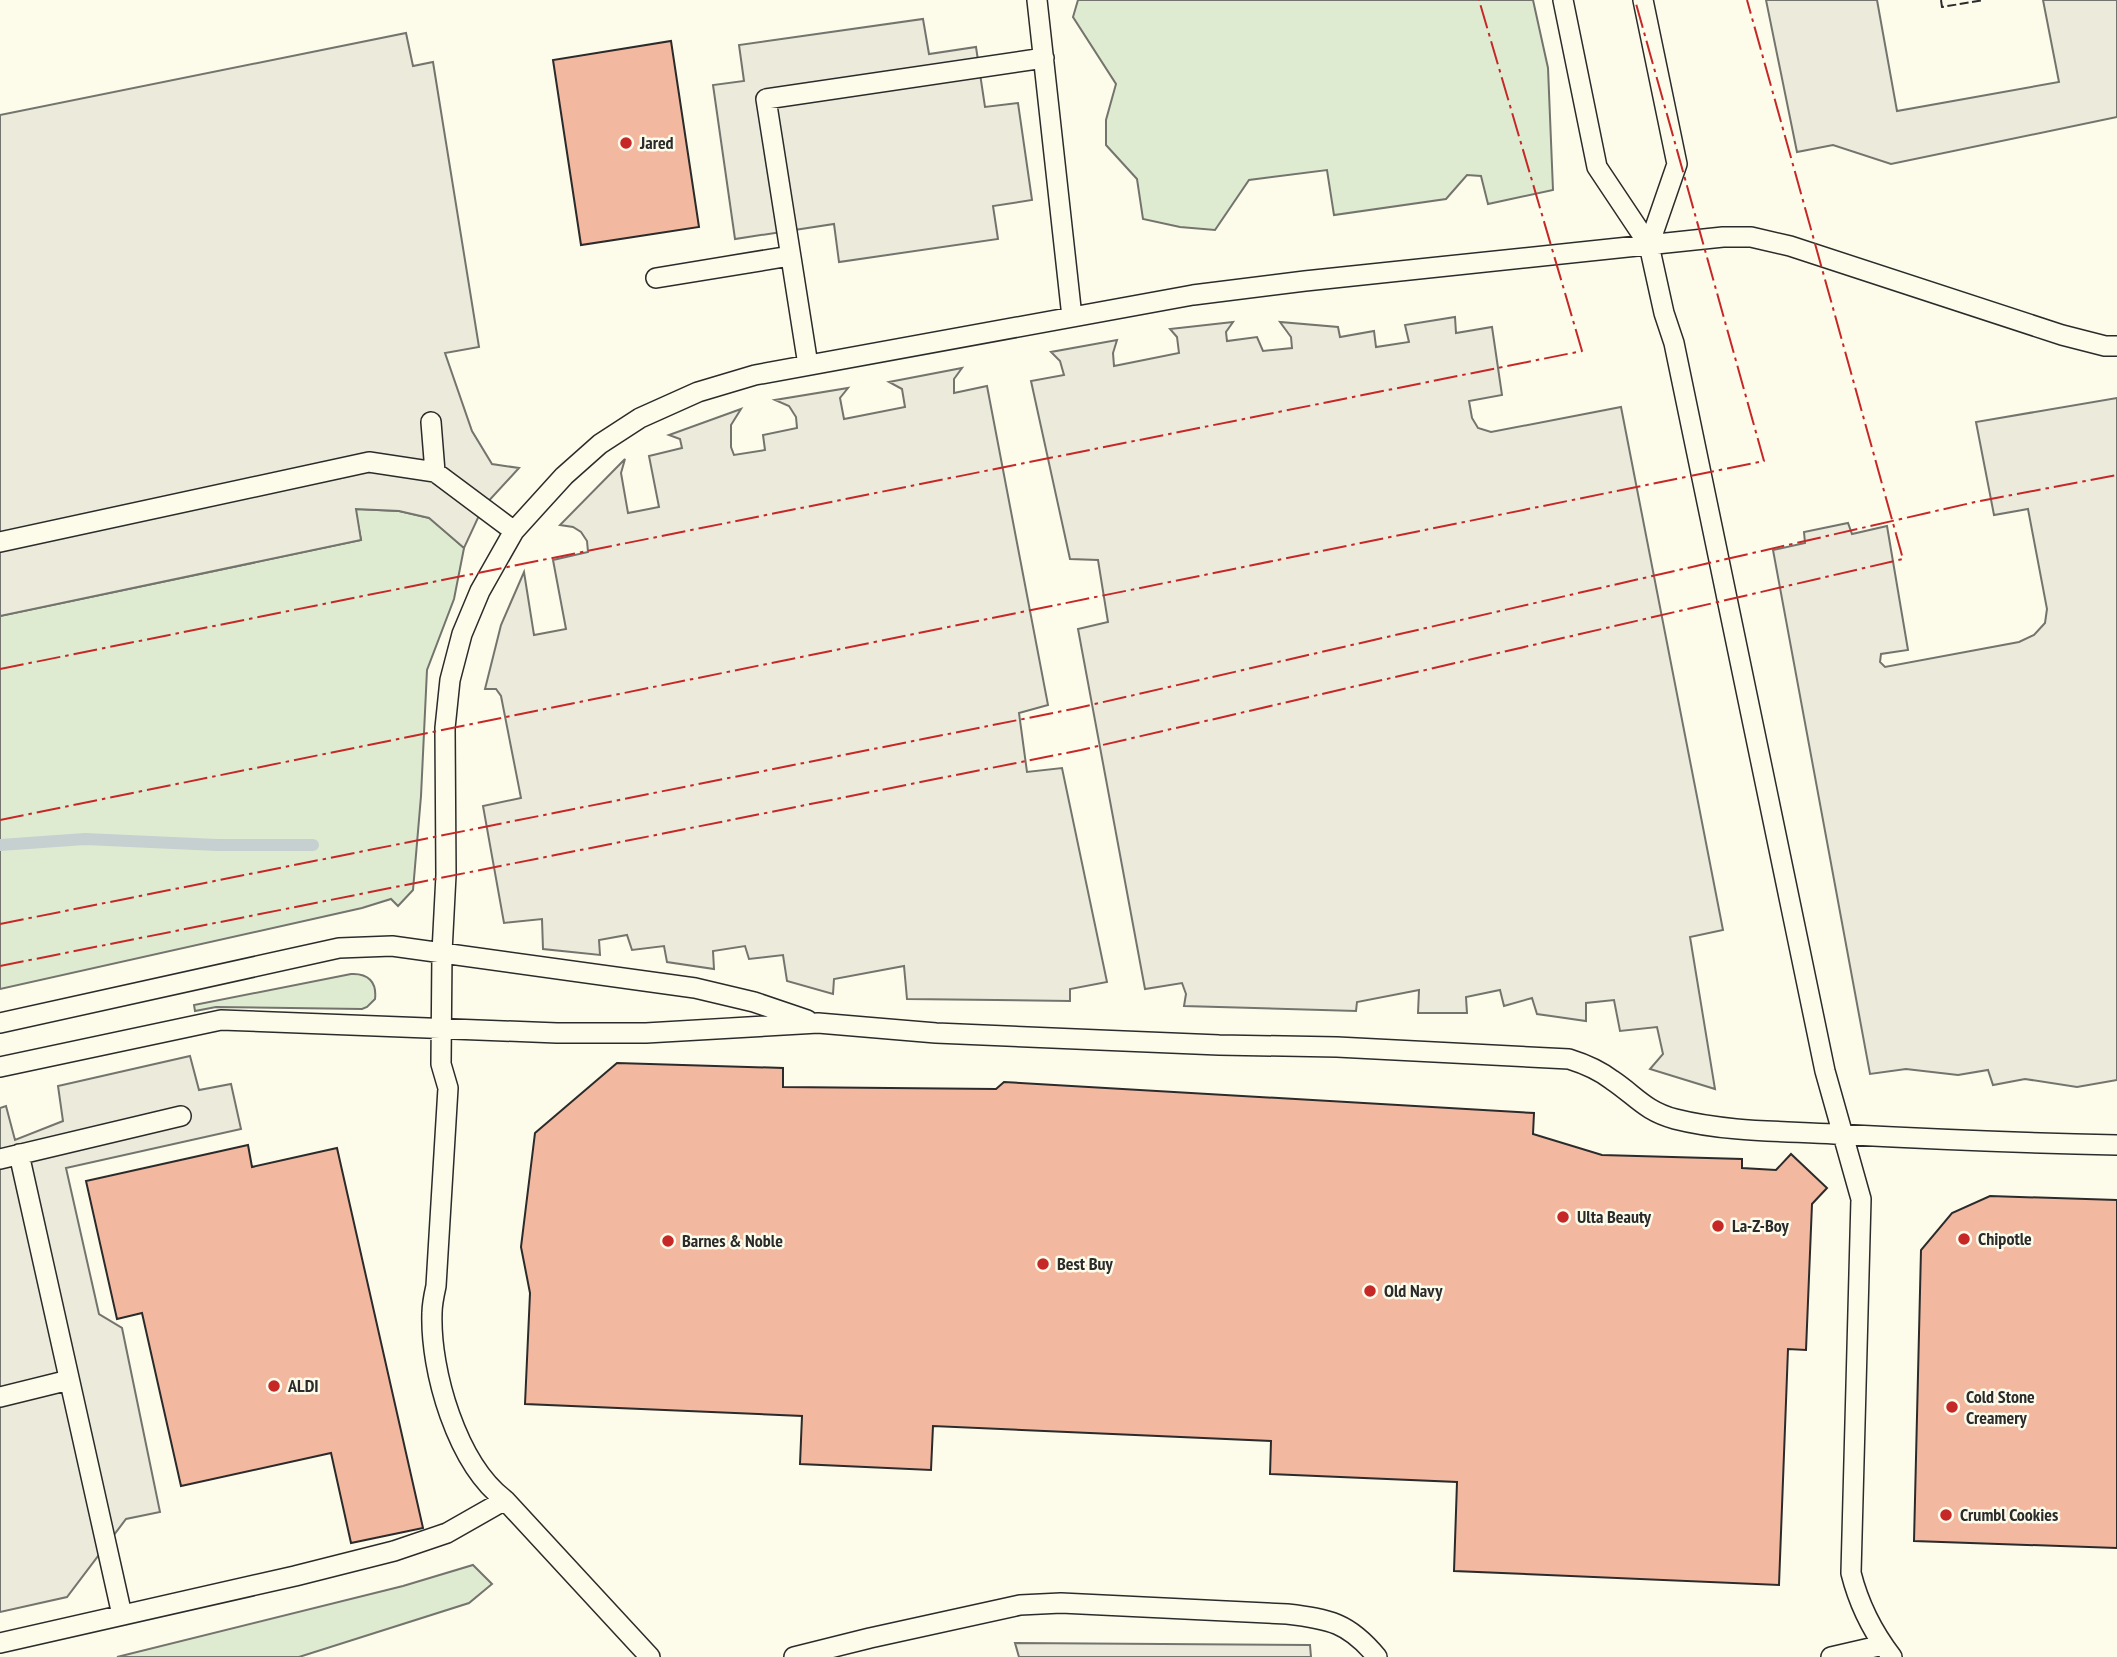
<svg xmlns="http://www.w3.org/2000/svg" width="2117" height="1657" viewBox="0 0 2117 1657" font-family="'PT Sans Narrow',sans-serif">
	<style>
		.green { fill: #deebd1; stroke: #74746e; stroke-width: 2 }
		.parking { fill: #eceadb; stroke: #74746e; stroke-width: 2 }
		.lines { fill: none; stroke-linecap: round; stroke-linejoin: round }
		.stream { stroke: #c7d0d0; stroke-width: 12 }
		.building { fill: #f2b8a0; stroke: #2b2b2b; stroke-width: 2 }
		.lane-casing { stroke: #2b2b2b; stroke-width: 22 }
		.lane { stroke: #fdfbea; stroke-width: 19 }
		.fence { stroke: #2b2b2b; stroke-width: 2; stroke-dasharray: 9 3.5; stroke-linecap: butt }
		.power { stroke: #c62828; stroke-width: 2; stroke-dasharray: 24 5 3.5 5; stroke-linecap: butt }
		.poi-dot { fill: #c62828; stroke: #fdfbea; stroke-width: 2.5 }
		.labels { text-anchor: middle; stroke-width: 5; stroke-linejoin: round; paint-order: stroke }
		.poi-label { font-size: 18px; font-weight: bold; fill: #2b2b2b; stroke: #fdfbea; text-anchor: start }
	</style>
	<rect width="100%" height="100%" fill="#fdfbea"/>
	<!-- green -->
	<path class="green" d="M1078 0H1533L1548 68 1553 190 1488 204 1481 176 1467 175 1446 199 1334 215 1327 170 1249 180 1215 230 1180 227 1143 219 1137 179 1106 145V120L1116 84 1073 17Z
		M355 509 399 511 430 518 464 548 454 599 427 670 421 796 413 890 398 906 391 899 362 908 0 989V616L361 540Z
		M351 974C368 973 377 982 375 999L367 1007 362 1009 216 1007 195 1011 194 1005Z
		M473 1565 492 1584 469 1603 299 1657H117L403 1586Z"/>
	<!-- parking -->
	<path class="parking" d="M1766 0H1877L1897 111 2059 82 2043 0H2117V117L1891 164 1833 145 1797 152Z
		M923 19 929 54 976 47 985 107 1018 103 1032 200 993 206 998 239 839 262 834 224 735 239 713 85 744 81 739 45Z
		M406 33 413 66 433 62 479 347 445 353 472 431 492 464 519 468 483 507 464 548 429 518 399 511 356 509 361 540 0 616V115Z
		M1455 317 1456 333 1492 327 1502 395 1469 401 1472 418 1478 428 1491 432 1621 407 1723 930 1690 937 1715 1089 1650 1069 1663 1054 1657 1027 1620 1031 1614 1000 1586 1003V1021L1537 1014 1532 998 1504 1006 1500 990 1466 997 1467 1013H1418L1419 990 1357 1002 1356 1011 1184 1006 1186 994 1182 983 1145 989 1078 629 1108 622 1098 560 1070 559 1031 381 1064 375 1060 361 1051 352 1117 340 1113 353 1114 366 1179 353 1177 337 1170 329 1233 322 1226 332 1227 341 1257 337 1263 351 1292 348 1291 337 1280 322 1338 327 1340 337 1374 331 1376 347 1409 342 1405 325Z
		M962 368 954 379V393L987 386 1048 705 1019 713 1027 772 1062 768 1107 982 1070 989V1001L907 999 904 966 834 979 833 994 787 981 783 955 749 959 745 946 713 951 714 969 667 962 664 946 632 950 627 935 599 940 600 955 543 949 542 919 504 923 483 806 521 798 501 696 496 689H485L501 625 524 572 534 635 566 629 553 560 588 552 587 541 581 532 573 527 560 525 625 459 621 473 628 513 659 507 649 456 682 448 680 439 669 435 741 409 731 425V447L734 455 765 450 763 435 797 428 796 417 789 406 775 400 848 388 840 398 844 419 905 407 902 389 889 382Z
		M2117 398V1080L2077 1087 2025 1079 1993 1085 1988 1070 1958 1075 1906 1069 1870 1074 1773 550 1805 543 1804 532 1848 523 1852 534 1887 526 1908 650 1881 654 1880 662 1885 667 2019 642 2034 635 2045 623 2047 609 2028 509 1994 515 1976 422Z
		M190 1056 199 1090 231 1084 241 1129 66 1168 99 1314 122 1328 160 1512 126 1519 67 1597 0 1612V1108L6 1106 15 1140 63 1121 58 1086Z
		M1015 1643 1310 1645 1311 1657H1019Z"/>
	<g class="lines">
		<!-- stream -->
		<path class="stream" d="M0 845 85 839 217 845H313"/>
	</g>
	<!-- building -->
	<path class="building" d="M671 41 699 227 581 245 553 60Z
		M617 1063 783 1068V1087L996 1089 1004 1082 1534 1113 1533 1134 1602 1155 1742 1159V1168L1776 1170 1791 1154 1827 1188 1812 1204 1806 1350 1788 1349 1779 1585 1454 1571 1457 1482 1270 1474 1271 1441 933 1426 931 1470 800 1464 802 1416 525 1404 530 1293 521 1247 535 1133Z
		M248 1145 252 1167 337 1148 423 1528 351 1543 331 1453 181 1486 142 1313 117 1319 86 1181Z
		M1990 1196 2117 1200V1548L1914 1541 1921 1250 1952 1213Z"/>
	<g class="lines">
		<defs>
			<path id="lane" d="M1037 0 1072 317
				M1563 0 1597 167 1649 245 1664 313 1674 343 1825 1071 1861 1199 1851 1573C1859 1605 1872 1631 1892 1657
				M1643 0 1677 164 1649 245
				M656 278 790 256
				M808 365 766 99 1044 58
				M435 472 514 531
				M0 542 369 462 435 472 431 422
				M0 1023 339 948 392 946 695 988 754 1002 807 1020
				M0 1067 221 1020 557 1033H646L818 1023 936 1033 1219 1045 1337 1047 1569 1059C1585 1064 1599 1070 1612 1080 1636 1096 1645 1111 1675 1119 1726 1132 1782 1131 1834 1134 1928 1139 2023 1143 2117 1145
				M19 1154 122 1615
				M0 1159 181 1116
				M0 1397 69 1380
				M0 1643 295 1576 394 1551 447 1533 505 1500
				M650 1657 505 1500C457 1464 430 1371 432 1313 432 1304 434 1295 436 1286L448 1088 441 1064 442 952 446 875 445 728 450 680 462 634 480 591 514 531 564 476 600 444 640 418 698 392 755 375 1193 295 1305 281 1723 237H1751L1790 246 2062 335 2105 346H2117
				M794 1657 870 1638 1020 1605 1061 1603 1287 1614C1330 1619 1349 1623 1377 1657
				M1831 1657 1883 1645"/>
		</defs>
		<!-- lane casing -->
		<use href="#lane" class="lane-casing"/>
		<!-- lane -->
		<use href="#lane" class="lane"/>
		<!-- fence -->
		<path class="fence" d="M1941 0 1942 7 1984 0"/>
		<!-- power -->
		<path class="power" d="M0 669 1582 351 1479 0
			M0 820 1764 461 1635 0
			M0 924 1073 709 1975 502 2117 475
			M0 966 1081 750 1903 559 1747 0"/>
	</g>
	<!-- markers -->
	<g class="poi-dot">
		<circle cx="626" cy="143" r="7"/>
		<circle cx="1563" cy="1217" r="7"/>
		<circle cx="1718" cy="1226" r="7"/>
		<circle cx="1964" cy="1239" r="7"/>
		<circle cx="668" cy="1241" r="7"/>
		<circle cx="1043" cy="1264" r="7"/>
		<circle cx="1370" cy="1291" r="7"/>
		<circle cx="274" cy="1386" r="7"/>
		<circle cx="1952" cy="1407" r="7"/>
		<circle cx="1946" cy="1515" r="7"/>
	</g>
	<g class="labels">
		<!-- poi labels -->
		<g class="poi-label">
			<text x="640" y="149">Jared</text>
			<text x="1577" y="1223">Ulta Beauty</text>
			<text x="1732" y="1232">La-Z-Boy</text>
			<text x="1978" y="1245">Chipotle</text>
			<text x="682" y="1247">Barnes &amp; Noble</text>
			<text x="1057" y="1270">Best Buy</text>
			<text x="1384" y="1297">Old Navy</text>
			<text x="288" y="1392">ALDI</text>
			<text x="1966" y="1403">Cold Stone<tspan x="1966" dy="21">Creamery</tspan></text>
			<text x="1960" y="1521">Crumbl Cookies</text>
		</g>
	</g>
</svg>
